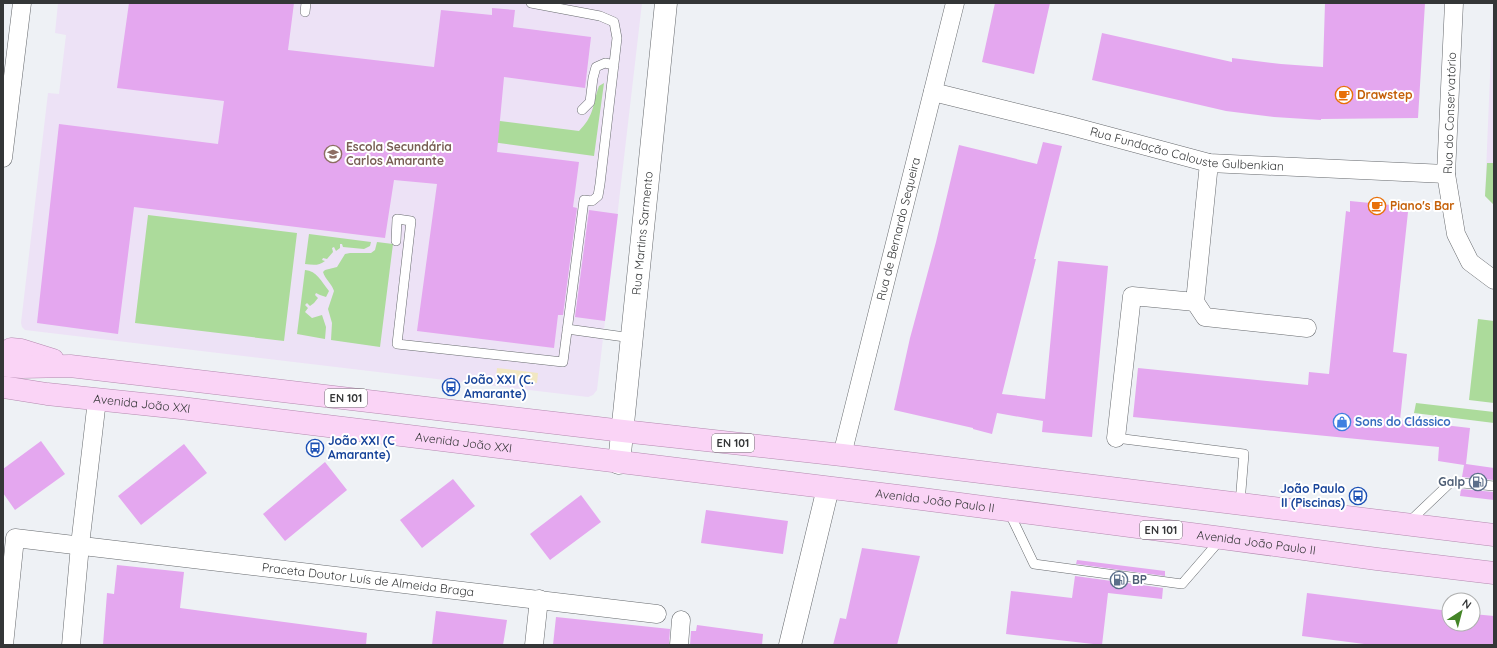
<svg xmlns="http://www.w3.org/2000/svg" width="1497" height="648" viewBox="0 0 1497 648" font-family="Quicksand,sans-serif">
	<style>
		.education { fill: #ede2f6 }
		.green { fill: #acdb9b }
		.sand { fill: #f1e7c2 }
		.building { fill: #e4a7ef }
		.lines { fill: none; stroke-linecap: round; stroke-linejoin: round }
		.lane-casing { stroke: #676a6e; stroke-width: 10 }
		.street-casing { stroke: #676a6e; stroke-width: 19 }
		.secondary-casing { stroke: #676a6e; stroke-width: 23 }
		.primary-casing { stroke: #b38aaf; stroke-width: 23 }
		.lane { stroke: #fff; stroke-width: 9 }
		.street { stroke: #fff; stroke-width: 18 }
		.secondary { stroke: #fff; stroke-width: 22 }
		.primary { stroke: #fad4f6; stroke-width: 22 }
		.labels { text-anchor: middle; stroke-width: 4; stroke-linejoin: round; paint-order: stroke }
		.shield { fill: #fff; stroke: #717273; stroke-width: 1 }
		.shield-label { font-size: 11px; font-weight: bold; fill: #343637 }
		.food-label { font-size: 12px; font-weight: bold; fill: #c56008; stroke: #fff; text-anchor: start }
		.street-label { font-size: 12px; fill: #343637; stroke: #fff }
		.education-label { font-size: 12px; font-weight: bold; fill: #785e54; stroke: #fff; text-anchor: start }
		.transit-label { font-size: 12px; font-weight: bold; fill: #164399; stroke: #fff; text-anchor: start }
		.shop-label { font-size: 12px; font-weight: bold; fill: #366cbe; stroke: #fff; text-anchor: start }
		.service-label { font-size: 12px; font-weight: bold; fill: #4e5e75; stroke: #fff; text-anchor: end }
	</style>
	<rect width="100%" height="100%" fill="#eef1f5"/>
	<!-- education -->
	<path class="education" d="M58 3H642L597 390 593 395 588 397 25 330 22 327 21 323 48 93 59 94 66 35 55 33Z
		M1493 3H1494V205L1485 196Z"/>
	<!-- green -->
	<path class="green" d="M604 83 594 156 441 135 444 114 579 131C595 115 592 105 599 86Z
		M1487 163H1494V205L1485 196Z
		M148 215 297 233 284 341 135 323Z
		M309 234 371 242 370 246 364 249 343 247 342 244H340V248L336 251 334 247 332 248 333 252 327 259 323 258 322 260 325 261C319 266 313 265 305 264Z
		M377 242 393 244 380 347 331 340 332 323 328 309 334 291C332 284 325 279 323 272L325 270 337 267 345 254 350 253H371L375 250Z
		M305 270C317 271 321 281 329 291L326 297 320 295 316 293 315 295 318 298 314 303 310 306 307 303 305 305 308 308 305 312 312 318 322 315 326 327 325 339 297 334Z
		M1478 319 1494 321V403L1469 400Z
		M1416 403 1494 412V423L1414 413Z"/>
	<!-- sand -->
	<path class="sand" d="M497 368 538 373 537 383 496 378Z"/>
	<!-- building -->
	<path class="building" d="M129 3H294L288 50 434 67 441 10 492 15V8L515 10 513 27 591 37 585 88 504 77 497 152 579 162 573 207 577 208 563 315H558L554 348 417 331 437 184 394 180 385 238 134 207 118 334 37 323 59 124 218 144 224 101 117 88Z
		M995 3H1050L1034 74 982 62Z
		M1325 3H1425L1418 118 1321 119V120L1274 117 1226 111 1092 80 1102 33 1232 62V58L1281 64 1323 67Z
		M1043 142 1062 146 1034 259H1036L1002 394 1045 399 1058 261 1108 266 1092 437 1042 432 1043 421 997 413 992 434 973 429V428L894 410 910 338 936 242 959 145 1037 164Z
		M1350 201 1401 206V211L1408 212 1393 352 1407 354 1400 420 1470 428 1466 464 1494 468V480L1462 477 1464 465 1438 461 1439 447 1133 417 1138 368 1308 385 1309 372 1329 374 1346 211 1350 212Z
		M589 210 618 214 605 321 575 317Z
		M41 441 65 474 15 510 3 493V469Z
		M184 444 207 473 141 525 118 496Z
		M325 462 347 490 285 541 263 514Z
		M453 479 475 506 422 548 400 520Z
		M1461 489 1494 492V500L1460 496Z
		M581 495 601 522 550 560 530 534Z
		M706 510 788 521 783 554 701 543Z
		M862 548 920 556 897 645H833L840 618 846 619Z
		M1077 560 1165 571V576L1076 564Z
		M117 565 184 572 180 608 367 633 366 645H103L107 593 114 594Z
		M1075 576 1163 588 1162 599 1108 593 1102 645 1006 634 1011 591 1072 598Z
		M1307 593 1449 611V624H1473V614L1494 616V645H1372L1302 636Z
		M436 611 507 620 503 645H432Z
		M556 617 670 629 669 645H553Z
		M697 625 763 634 762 645H690L691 631H696Z"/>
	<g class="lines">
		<defs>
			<path id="lane" d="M305 12 306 3
				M582 110 590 102 593 78 596 67 605 63 614 65
				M396 241 397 219 411 221 397 344 563 362 584 200 592 201 598 196 600 184 617 38 614 22 600 16 531 3
				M567 329 632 338
				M1116 438 1244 454 1240 503
				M1009 512 1034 564 1182 584 1221 539
				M1409 522 1451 482 1494 486"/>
			<g id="street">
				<path d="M1454 3 1446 174 1456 234 1470 262 1494 280"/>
				<path id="s1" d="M933 92 1071 126 1209 163 1446 174"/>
				<path d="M3 158 22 3"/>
				<path d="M1195 302 1205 317 1307 328"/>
				<path d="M1116 438 1132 296 1195 302 1209 163"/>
				<path id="s2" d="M842 455 955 3"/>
				<path id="s3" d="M4 645 15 538 657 614"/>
				<path d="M71 645 80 545 97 400"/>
				<path d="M534 645 539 599"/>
				<path d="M679 645 681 620"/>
			</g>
			<g id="secondary">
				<path id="s4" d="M619 463 666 3"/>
				<path d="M790 645 828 488"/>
			</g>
			<g id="primary">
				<path d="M11 349 21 350 53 360"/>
				<path d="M9 366 22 367 70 366 623 431 842 455 1494 535"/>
				<path id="s5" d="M3 387 47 394 181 408 922 499 1222 538 1377 559 1494 573"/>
			</g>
		</defs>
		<!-- lane casing -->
		<use href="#lane" class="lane-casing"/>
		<!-- street casing -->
		<use href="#street" class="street-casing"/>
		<!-- secondary casing -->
		<use href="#secondary" class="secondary-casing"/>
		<!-- primary casing -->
		<use href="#primary" class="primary-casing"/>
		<!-- lane -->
		<use href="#lane" class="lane"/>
		<!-- street -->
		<use href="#street" class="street"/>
		<!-- secondary -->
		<use href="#secondary" class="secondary"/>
		<!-- primary -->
		<use href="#primary" class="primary"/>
	</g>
	<!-- icons -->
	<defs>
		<symbol id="cafe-ring" viewBox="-11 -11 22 22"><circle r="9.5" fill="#fff" stroke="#e8710a" stroke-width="1.5"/><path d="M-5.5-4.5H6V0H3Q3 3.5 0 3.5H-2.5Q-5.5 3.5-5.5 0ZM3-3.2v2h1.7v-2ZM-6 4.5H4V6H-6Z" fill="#e8710a"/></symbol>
		<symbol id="school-ring" viewBox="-11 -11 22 22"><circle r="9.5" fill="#fff" stroke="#8d6e63" stroke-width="1.5"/><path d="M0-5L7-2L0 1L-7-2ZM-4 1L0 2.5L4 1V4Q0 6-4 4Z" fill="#8d6e63"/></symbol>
		<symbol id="bus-ring" viewBox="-11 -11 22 22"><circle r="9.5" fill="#fff" stroke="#1a4fb4" stroke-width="1.5"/><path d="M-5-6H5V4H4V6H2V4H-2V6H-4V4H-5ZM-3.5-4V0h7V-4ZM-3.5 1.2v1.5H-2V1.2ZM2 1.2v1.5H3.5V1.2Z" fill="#1a4fb4"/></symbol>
		<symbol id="shop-ring" viewBox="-11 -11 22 22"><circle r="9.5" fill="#fff" stroke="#3f7fe0" stroke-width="1.5"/><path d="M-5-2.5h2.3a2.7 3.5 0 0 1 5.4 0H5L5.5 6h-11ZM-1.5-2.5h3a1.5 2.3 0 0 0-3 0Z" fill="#3f7fe0"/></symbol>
		<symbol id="fuel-ring" viewBox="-11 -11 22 22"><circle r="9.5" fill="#fff" stroke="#5c6f8a" stroke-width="1.5"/><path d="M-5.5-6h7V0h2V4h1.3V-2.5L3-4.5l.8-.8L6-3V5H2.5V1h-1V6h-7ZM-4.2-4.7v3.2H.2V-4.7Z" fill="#5c6f8a"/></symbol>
	</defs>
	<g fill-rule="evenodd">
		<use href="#cafe-ring" x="1334" y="85" width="20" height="20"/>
		<use href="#school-ring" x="323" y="144" width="20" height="20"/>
		<use href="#cafe-ring" x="1367" y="196" width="20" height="20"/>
		<use href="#bus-ring" x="441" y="377" width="20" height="20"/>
		<use href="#shop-ring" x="1332" y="412" width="20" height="20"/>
		<use href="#bus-ring" x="305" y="438" width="20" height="20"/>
		<use href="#fuel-ring" x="1468" y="472" width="20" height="20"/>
		<use href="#bus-ring" x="1348" y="486" width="20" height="20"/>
		<use href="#fuel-ring" x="1109" y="570" width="20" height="20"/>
	</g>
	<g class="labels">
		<!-- shield labels -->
		<g class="shield">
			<rect x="325" y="389" width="42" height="18" rx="3"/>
			<rect x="712" y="434" width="42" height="18" rx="3"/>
			<rect x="1140" y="521" width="42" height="18" rx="3"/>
		</g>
		<g class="shield-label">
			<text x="346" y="402">EN 101</text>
			<text x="733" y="447">EN 101</text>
			<text x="1161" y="534">EN 101</text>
		</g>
		<!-- food labels -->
		<g class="food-label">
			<text x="1357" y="99">Drawstep</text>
			<text x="1390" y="210">Piano's Bar</text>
		</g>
		<!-- street labels -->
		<g class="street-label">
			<text transform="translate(1450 113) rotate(-88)" y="4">Rua do Conservatório</text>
			<text dy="4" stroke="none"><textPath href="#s1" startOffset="261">Rua Fundação Calouste Gulbenkian</textPath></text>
			<text dy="4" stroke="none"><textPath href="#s2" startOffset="233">Rua de Bernardo Sequeira</textPath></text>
			<text dy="4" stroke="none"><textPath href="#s4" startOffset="231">Rua Martins Sarmento</textPath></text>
			<text dy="4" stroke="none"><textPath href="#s5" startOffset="140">Avenida João XXI</textPath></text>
			<text dy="4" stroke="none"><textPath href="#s5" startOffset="464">Avenida João XXI</textPath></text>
			<text dy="4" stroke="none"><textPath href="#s5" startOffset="939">Avenida João Paulo II</textPath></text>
			<text dy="4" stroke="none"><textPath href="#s5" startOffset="1263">Avenida João Paulo II</textPath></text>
			<text dy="4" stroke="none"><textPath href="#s3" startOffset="463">Praceta Doutor Luís de Almeida Braga</textPath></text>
		</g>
		<!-- education labels -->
		<g class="education-label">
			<text x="346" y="151">Escola Secundária<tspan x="346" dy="14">Carlos Amarante</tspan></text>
		</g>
		<!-- transit labels -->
		<g class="transit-label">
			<text x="464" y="384">João XXI (C.<tspan x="464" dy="14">Amarante)</tspan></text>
			<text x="328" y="445">João XXI (C<tspan x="328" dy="14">Amarante)</tspan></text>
			<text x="1345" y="493" text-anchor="end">João Paulo<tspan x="1345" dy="14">II (Piscinas)</tspan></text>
		</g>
		<!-- shop labels -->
		<g class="shop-label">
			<text x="1355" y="426">Sons do Clássico</text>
		</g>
		<!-- service labels -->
		<g class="service-label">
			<text x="1465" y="486">Galp</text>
			<text x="1132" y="584" text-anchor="start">BP</text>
		</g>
	</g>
	<!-- border -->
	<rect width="1497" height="648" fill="none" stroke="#343637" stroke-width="8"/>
	<!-- north arrow -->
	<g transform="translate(1461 612) rotate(36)"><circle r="19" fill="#ffffff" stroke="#aeafaf"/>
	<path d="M0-3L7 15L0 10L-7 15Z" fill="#448527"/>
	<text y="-6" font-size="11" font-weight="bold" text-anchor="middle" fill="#343637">N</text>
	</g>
</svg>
